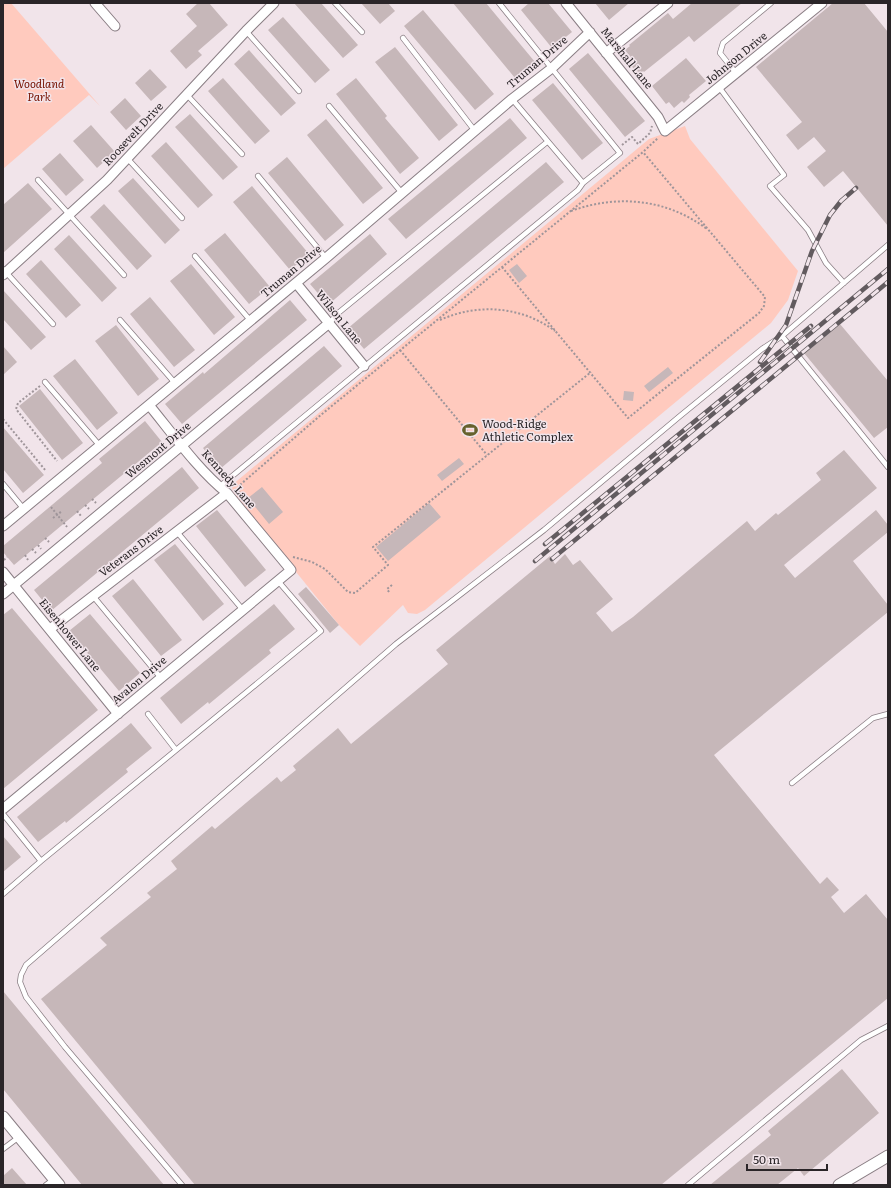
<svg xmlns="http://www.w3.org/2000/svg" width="891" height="1188" viewBox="0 0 891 1188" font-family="Literata,serif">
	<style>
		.park { fill: #ffcabe }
		.building { fill: #c6b7b9 }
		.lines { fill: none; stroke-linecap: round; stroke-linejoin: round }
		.service-casing { stroke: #8a7e84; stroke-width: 6 }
		.minor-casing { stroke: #8a7e84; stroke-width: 11 }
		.tertiary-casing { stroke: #8a7e84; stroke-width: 13 }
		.path { stroke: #9f959a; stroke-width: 2; stroke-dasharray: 2 2; stroke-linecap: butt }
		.service { stroke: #fff; stroke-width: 4.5 }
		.minor { stroke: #fff; stroke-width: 9 }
		.tertiary { stroke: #fff; stroke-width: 11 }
		.rail-casing { stroke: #625b5f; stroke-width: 4.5 }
		.rail { stroke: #f1e4ea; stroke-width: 3; stroke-dasharray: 9; stroke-linecap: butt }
		.labels { text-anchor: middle; stroke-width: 3; stroke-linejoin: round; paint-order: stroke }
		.street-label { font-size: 11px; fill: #2a2528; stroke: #f1e4ea }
		.park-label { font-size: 11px; font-style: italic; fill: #771200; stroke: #f1e4ea }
		.poi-label { font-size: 11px; fill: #2a2528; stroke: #f1e4ea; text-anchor: start }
	</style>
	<rect width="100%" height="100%" fill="#f1e4ea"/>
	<!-- park -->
	<path class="park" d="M3 3H11L100 106 89 95 3 169Z
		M685 126 690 139 798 271 788 300 771 323 425 610 417 614 408 613 403 605 360 646 339 625 233 494 232 485 649 139Z"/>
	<!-- building -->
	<path class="building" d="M198 3H209L228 25 198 51 202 55 186 69 170 51 197 26 186 14Z
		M294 3H321L358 45 343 58Z
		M361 3H388L395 11 380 24Z
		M453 3H486L535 62 515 78Z
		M529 3H548L572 32 552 48 521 10Z
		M595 3H629L609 20Z
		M692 3H742L694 42 689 36 644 72 643 71 639 75 629 63 633 60 625 50 630 46 629 45 668 13 673 19Z
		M833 3H864L888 32V226L843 171 824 187 807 167 826 151 814 137 798 150 786 135 802 122 756 67Z
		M423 10 494 94 475 110 404 26Z
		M283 17 330 70 315 83 268 30Z
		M395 47 458 125 439 141 375 62Z
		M249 50 296 103 281 116 234 64Z
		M588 53 645 121 625 137 569 69Z
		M686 58 706 81 689 95 690 97 684 103 682 101 674 108 669 102 666 104 652 86Z
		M150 69 167 87 151 101 135 83Z
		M223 78 270 131 255 144 208 91Z
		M356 78 387 116 385 118 419 158 400 174 336 94Z
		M553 83 603 143 582 160 532 100Z
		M125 98 141 116 126 130 110 112Z
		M190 114 238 167 223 180 175 127Z
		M510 118 527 138 406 239 388 219Z
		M326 119 383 188 363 204 307 135Z
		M91 125 115 152 97 168 73 141Z
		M166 142 213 195 198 208 151 156Z
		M60 153 84 180 66 196 42 169Z
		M287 157 344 225 325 241 268 173Z
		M546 162 564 182 364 349 347 329Z
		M133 178 180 230 165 244 118 191Z
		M28 183 52 209 3 253V205Z
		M252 186 309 254 290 270 233 202Z
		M104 204 152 256 137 270 90 217Z
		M225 233 270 287 249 304 204 250Z
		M370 234 387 254 328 305 310 284Z
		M69 235 117 288 102 302 54 249Z
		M41 260 81 305 66 318 26 274Z
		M191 264 235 317 214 335 170 281Z
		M517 264 527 276 519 283 509 270Z
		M3 290 46 337 31 350 3 319Z
		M150 297 195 350 174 367 130 314Z
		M290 300 307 320 182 424 165 404 203 372 204 374Z
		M840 324 888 381V427L874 438 804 353Z
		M116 325 159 379 138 396 95 341Z
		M3 346 17 362 3 375Z
		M324 346 342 366 220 469 203 448Z
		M75 359 118 413 97 430 53 376Z
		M668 367 673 373 649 392 644 386Z
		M40 389 83 443 62 460 19 406Z
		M624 391 634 392 633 401 623 400Z
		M145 421 162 442 14 565 3 552V546L102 463 99 459Z
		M3 427 44 475 23 493 3 469Z
		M844 450 877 488 784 565 795 578 876 510 888 525V532L853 561 888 605V612L714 755 820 884 827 877 839 890 831 897 844 913 866 894 888 920V998L661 1185H195L41 999 107 945 100 938 151 897 147 893 177 869 171 861 212 826 215 829 277 777 281 782 296 770 293 766 338 728 351 744 448 664 436 650 550 556 555 564 565 554 573 565 580 560 613 599 596 613 612 632 633 617 747 521 755 531 776 513 778 515 821 480 816 473Z
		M459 458 464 464 442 481 437 475Z
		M182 467 199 488 51 611 34 590Z
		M262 487 283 512 269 524 248 498Z
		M429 503 441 517 388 561 376 547Z
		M217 510 266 570 245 587 196 526Z
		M175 544 224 604 203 621 154 560Z
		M133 579 182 640 161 656 112 596Z
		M306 587 339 625 330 633 298 594Z
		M274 604 295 629 269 650 271 653 209 704 208 702 181 724 160 698Z
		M12 608 98 710 3 789V615Z
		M90 614 140 673 119 691 69 631Z
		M131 723 152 748 126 769 128 772 66 823 65 821 38 842 17 817Z
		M3 836 21 857 3 872Z
		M3 991 164 1185H82L3 1089Z
		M842 1069 879 1113 804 1176 798 1168 777 1185H710L771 1135 768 1131Z
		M12 1168 27 1185H3V1176Z"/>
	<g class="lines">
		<defs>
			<path id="service" d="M335 3 362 32
				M499 3 620 153 583 183 512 99
				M246 31 299 91
				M403 38 475 131
				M736 73 720 53 723 43 771 3
				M719 87 784 175 770 186 808 230 826 263 844 283
				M187 95 242 154
				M329 106 402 193
				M127 158 182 218
				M258 176 326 258
				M38 180 124 275
				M888 245 782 336 888 467
				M195 256 250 320
				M3 269 53 324
				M120 320 175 383
				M329 324 337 314 547 142
				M45 382 100 446
				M3 484 23 508
				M219 487 578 190 583 183
				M177 532 243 610
				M93 596 161 678
				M148 714 176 750
				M792 783 873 718 888 714
				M3 814 41 861 3 894
				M41 861 321 631 278 581
				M3 1149 19 1137
				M46 1185 54 1179
				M182 1185 65 1047 26 997 20 982 21 975 26 965 396 644 544 530 680 416 762 349 782 336
				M688 1185 861 1040 888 1026"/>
			<path id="minor" d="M95 3 115 26
				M566 3 658 117 665 131 822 3
				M606 53 668 3
				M3 275 107 180 246 31 274 3
				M296 283 364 366
				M3 526 326 258 512 99 552 68 590 32
				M3 572 118 714
				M3 594 328 324
				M50 629 227 493
				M3 809 291 570 227 493C199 471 172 433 149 405"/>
			<path id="tertiary" d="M3 1117 59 1185
				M839 1185 888 1156"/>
		</defs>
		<!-- service casing -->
		<use href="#service" class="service-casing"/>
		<!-- minor casing -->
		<use href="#minor" class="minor-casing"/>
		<!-- tertiary casing -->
		<use href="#tertiary" class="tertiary-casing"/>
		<!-- path -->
		<path class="path" d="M622 145 632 137 638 144 650 133 652 126
			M571 211C618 194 667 199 707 229
			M502 267 628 418 759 313 764 306 765 297 643 152
			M440 320C478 303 521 306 555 331
			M400 350 487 455
			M40 386 18 403 16 409 57 461
			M3 419 46 471
			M239 493 241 484 322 414 643 152 658 138
			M92 499 96 503
			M85 505 89 509
			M51 507 67 527
			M77 511 81 516
			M53 518 62 511
			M45 538 49 542
			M38 545 41 549
			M32 549 36 553
			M25 555 28 560
			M293 557 312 562 325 569 348 592 355 593 388 565 373 547 591 372
			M4 560 7 557
			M389 592 387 589 392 585"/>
		<!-- service -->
		<use href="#service" class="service"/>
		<!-- minor -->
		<use href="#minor" class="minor"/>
		<!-- tertiary -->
		<use href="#tertiary" class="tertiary"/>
		<defs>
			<path id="rail" d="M760 362 786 325 812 251 830 215 841 201 856 188
				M545 544 811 326
				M552 559 888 282
				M535 561 888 269"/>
		</defs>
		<!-- rail casing -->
		<use href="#rail" class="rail-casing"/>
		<!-- rail -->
		<use href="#rail" class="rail"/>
	</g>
	<!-- icons -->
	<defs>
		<symbol id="stadium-bare" viewBox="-9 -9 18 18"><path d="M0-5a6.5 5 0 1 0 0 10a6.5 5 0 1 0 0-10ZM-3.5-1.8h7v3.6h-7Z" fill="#66612d" stroke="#f1e4ea" stroke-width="2.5" paint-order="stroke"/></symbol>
	</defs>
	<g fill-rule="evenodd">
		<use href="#stadium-bare" x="459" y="419" width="22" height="22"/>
	</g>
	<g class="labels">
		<!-- street labels -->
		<g class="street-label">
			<text transform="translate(627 58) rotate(51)" y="4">Marshall Lane</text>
			<text transform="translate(736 58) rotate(-39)" y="4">Johnson Drive</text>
			<text transform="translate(537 62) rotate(-40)" y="4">Truman Drive</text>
			<text transform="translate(133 134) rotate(-47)" y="4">Roosevelt Drive</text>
			<text transform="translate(291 271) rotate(-40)" y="4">Truman Drive</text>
			<text transform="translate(339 317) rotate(51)" y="4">Wilson Lane</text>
			<text transform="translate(158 450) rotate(-40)" y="4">Wesmont Drive</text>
			<text transform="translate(229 479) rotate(48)" y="4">Kennedy Lane</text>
			<text transform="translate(131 551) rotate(-37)" y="4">Veterans Drive</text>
			<text transform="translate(70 635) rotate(51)" y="4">Eisenhower Lane</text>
			<text transform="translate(139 680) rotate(-40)" y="4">Avalon Drive</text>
		</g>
		<!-- park labels -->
		<g class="park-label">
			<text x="39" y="88">Woodland<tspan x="39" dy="13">Park</tspan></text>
		</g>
		<!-- poi labels -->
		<g class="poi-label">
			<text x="482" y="428">Wood-Ridge<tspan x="482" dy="13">Athletic Complex</tspan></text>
		</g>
	</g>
	<!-- border -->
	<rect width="891" height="1188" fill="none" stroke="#2a2528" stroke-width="8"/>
	<!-- scale -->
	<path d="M747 1164v6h80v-6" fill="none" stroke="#2a2528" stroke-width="2"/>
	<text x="753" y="1164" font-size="12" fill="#2a2528" stroke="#f1e4ea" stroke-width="3" paint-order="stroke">50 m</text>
</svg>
